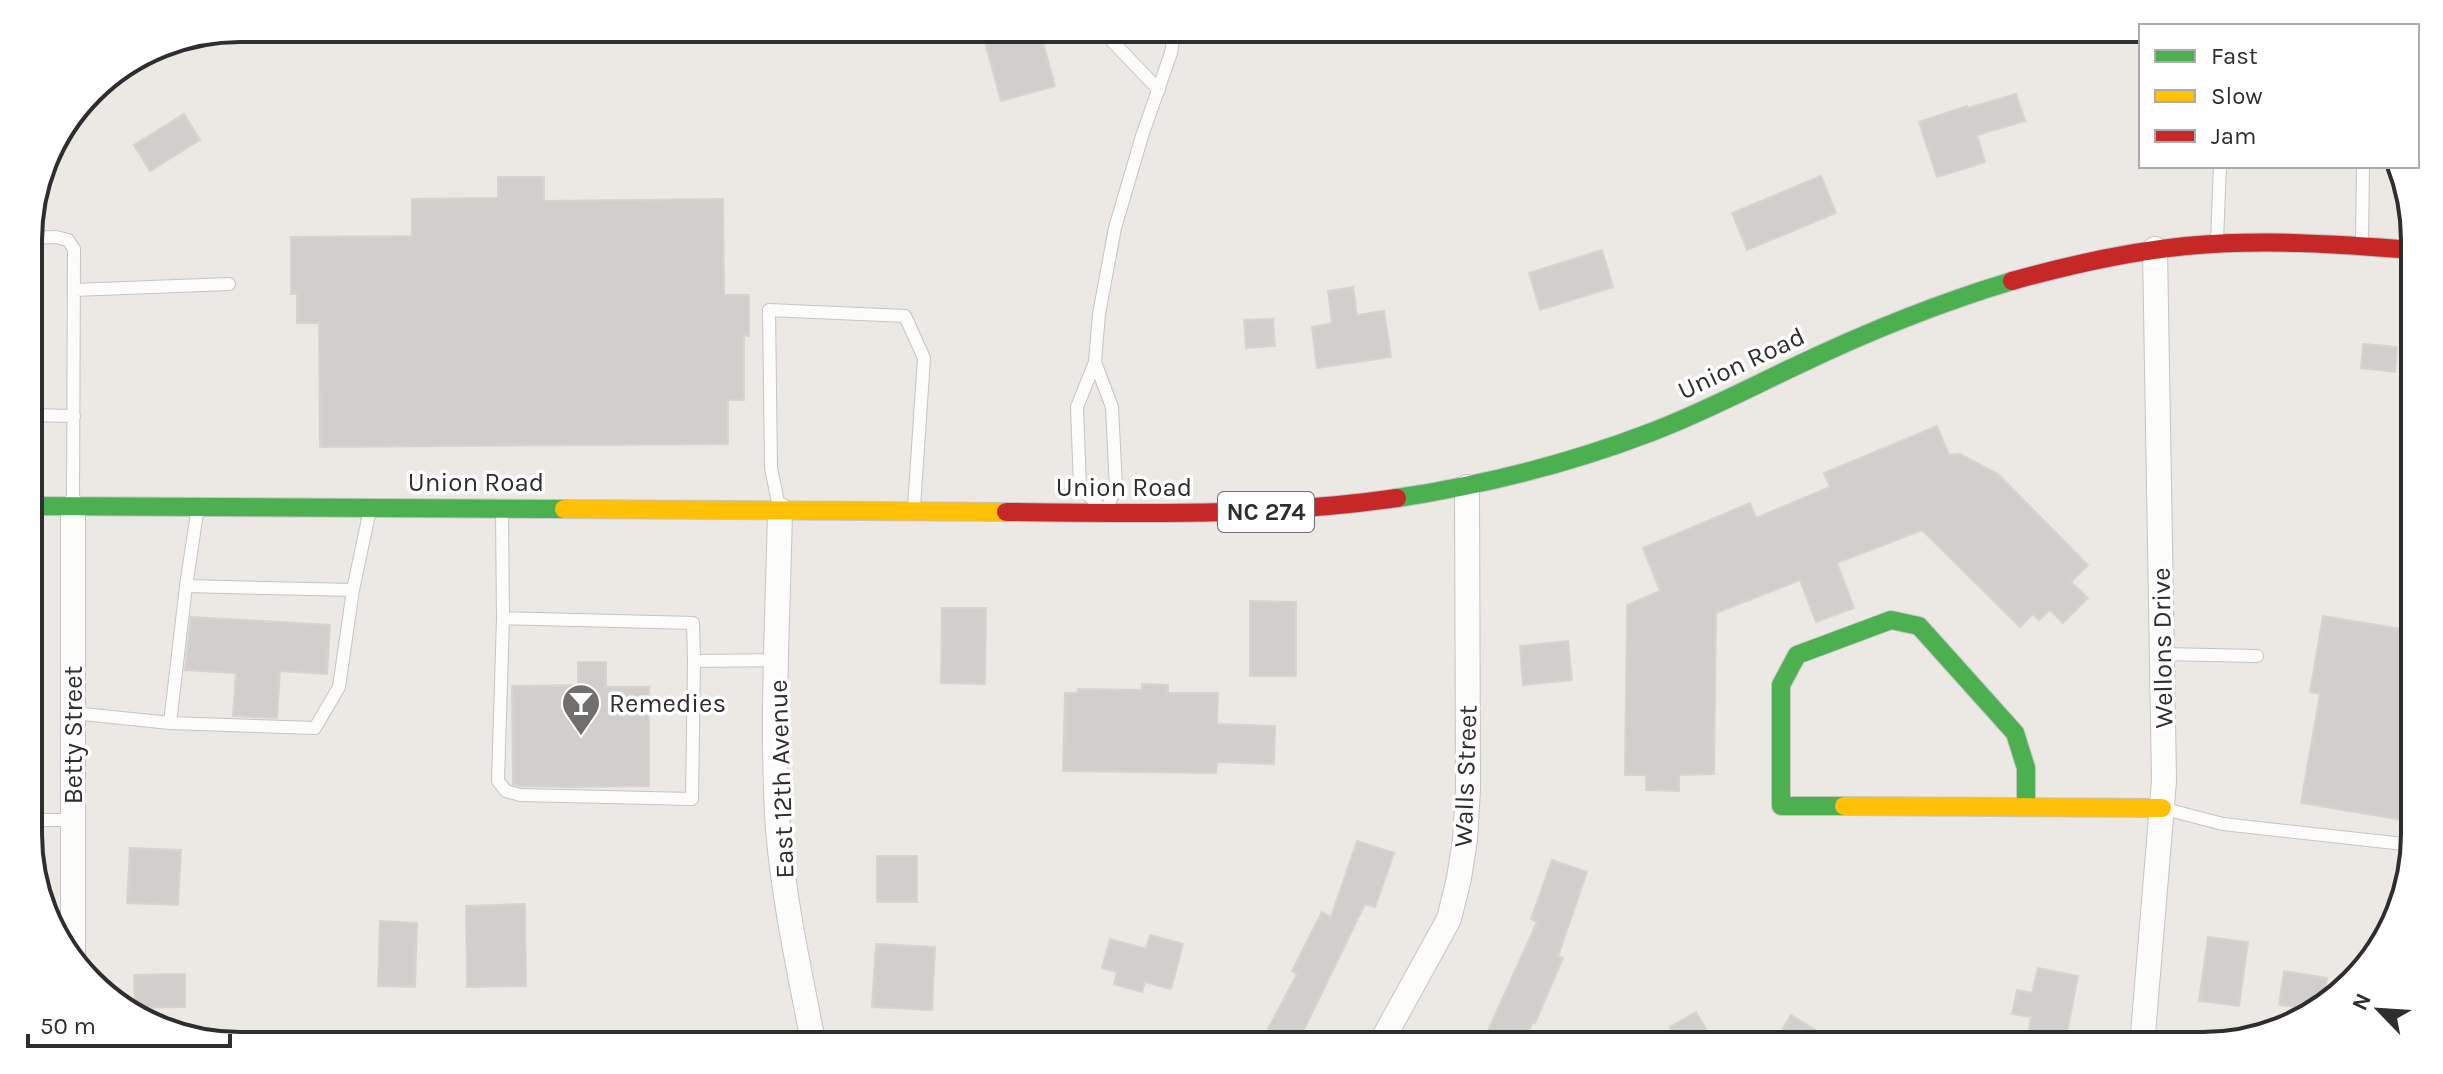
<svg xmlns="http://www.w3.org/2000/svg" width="2443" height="1074" viewBox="0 0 2443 1074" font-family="Karla,sans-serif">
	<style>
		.building { fill: #d1cecb; stroke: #d7d4d0; stroke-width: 2 }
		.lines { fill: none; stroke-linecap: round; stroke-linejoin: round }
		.lane-casing { stroke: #c5c4c5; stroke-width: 14 }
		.street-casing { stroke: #c5c4c5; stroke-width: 26 }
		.fast-casing { stroke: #c5c4c5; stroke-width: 20 }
		.slow-casing { stroke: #c5c4c5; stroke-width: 20 }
		.jam-casing { stroke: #c5c4c5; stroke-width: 20 }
		.lane { stroke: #fcfcfb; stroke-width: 12 }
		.street { stroke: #fcfcfb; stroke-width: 24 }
		.fast { stroke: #4caf50; stroke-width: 18 }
		.slow { stroke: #ffc107; stroke-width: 18 }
		.jam { stroke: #c62828; stroke-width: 18 }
		.labels { text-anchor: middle; stroke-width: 7; stroke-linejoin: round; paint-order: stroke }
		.shield { fill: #fff; stroke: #6d6d6d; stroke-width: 2 }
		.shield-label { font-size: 24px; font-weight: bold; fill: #2e2e2e }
		.street-label { font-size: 26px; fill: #2e2e2e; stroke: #fff }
		.poi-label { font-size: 26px; fill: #2e2e2e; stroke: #fff; text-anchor: start }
		.rim { fill: none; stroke: #2e2e2e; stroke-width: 4 }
	</style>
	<rect width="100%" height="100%" fill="#ece8e4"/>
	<!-- building -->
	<path class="building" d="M981 28H1039L1055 86 1001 101Z
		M2016 94 2025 121 1977 135 1985 162 1937 177 1919 122 1967 106 1968 108Z
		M184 114 200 140 150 171 134 145Z
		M1821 176 1836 213 1747 250 1732 213Z
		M498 177H544V201L723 199 724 295H749V336L744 335V400H728V444L320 447 319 323H297V294H291V237L412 236V199L498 198Z
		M1602 250 1613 287 1540 310 1529 273Z
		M1353 287 1357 315 1384 311 1391 357 1317 368 1312 327 1332 323 1328 291Z
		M1273 319 1275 346 1246 348 1244 320Z
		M2363 344 2397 347 2395 372 2361 368Z
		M1937 426 1949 455 1960 454 1998 474 2088 565 2071 582 2088 598 2063 623 2050 610 2039 620 2033 614 2020 627 1922 530 1837 563 1854 608 1816 622 1800 580 1716 613 1714 774 1679 775V791L1646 790V775H1625L1627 605 1660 591 1643 548 1750 503 1756 518 1830 487 1824 473Z
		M1250 601 1296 602V676H1250Z
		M942 608H986L985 684 941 683Z
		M2323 616 2414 631 2415 822 2301 803 2320 694 2310 692Z
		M191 617 330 625 327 674 280 671 277 718 233 716 236 673 185 670Z
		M1568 641 1572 680 1523 685 1520 646Z
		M578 662H606V687H649V786L568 787 521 786 513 784 512 686 578 685Z
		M1142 684 1168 685V693H1218L1217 724 1275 726 1274 764 1217 762 1216 773 1063 771 1065 693H1078V689L1142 690Z
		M1357 841 1394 853 1375 907 1365 904 1296 1046H1259L1297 974 1292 971 1322 912 1331 917Z
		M130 848 181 850 178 905 127 903Z
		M877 856H917V902H877Z
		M1552 860 1587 872 1558 956 1563 958 1535 1023 1533 1022 1521 1046H1481L1537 922 1531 919Z
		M525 904 526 986 467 987 466 906Z
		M380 921 417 923 415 987 378 986Z
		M1150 935 1183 944 1171 989 1145 982 1142 992 1114 984 1117 972 1102 968 1110 939 1146 949Z
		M2208 937 2248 942 2239 1006 2199 1001Z
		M876 944 935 947 932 1010 872 1007Z
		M2038 968 2078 976 2066 1038 2029 1030 2031 1017 2012 1014 2017 990 2032 993Z
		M2284 971 2327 978 2321 1010 2279 1005Z
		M185 974V1007L135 1008 134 975Z
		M1696 1012 1716 1046H1681L1670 1027Z
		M1791 1015 1842 1046H1772Z"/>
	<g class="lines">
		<defs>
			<path id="lane" d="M1103 28 1112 41 1159 90
				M29 238 56 237 68 240 74 249 73 503
				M2217 241 2220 166
				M2362 242 2363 166
				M74 290 229 284
				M1095 362 1112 407 1116 487 1108 506
				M29 415 74 416
				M1097 504 1080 487 1077 407 1095 362 1099 314 1115 228 1142 136 1171 53 1175 28
				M779 507 771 468 769 310 905 316 924 358 914 507
				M197 513 186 586 353 590 369 514
				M502 513 503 618 693 623 694 661 777 660
				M503 618 498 781 506 791 520 795 692 799 694 661
				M2162 654 2257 656
				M73 713 170 723 315 728 339 687 353 590
				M170 723 186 586
				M2165 809 2223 824 2413 845
				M30 820H73"/>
			<path id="street" d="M780 510C778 614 771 725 778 829 784 902 800 974 814 1046
				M73 964V506
				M1379 1046 1449 919 1459 878 1465 840 1468 789 1467 487
				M2142 1046 2164 781 2155 249"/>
			<path id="fast" d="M1397 498C1483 485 1568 464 1649 433 1700 414 1749 388 1798 365 1867 332 1939 303 2012 281
				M29 506 564 509
				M1844 806H1781V685L1797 655 1891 620 1919 626 2015 733 2026 768V807"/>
			<path id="slow" d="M564 509 1006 512
				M1844 806 2162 808"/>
			<path id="jam" d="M2012 281C2069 265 2127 252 2186 246 2262 239 2338 244 2413 250
				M1006 512C1137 513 1267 517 1397 498"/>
		</defs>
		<!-- lane casing -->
		<use href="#lane" class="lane-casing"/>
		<!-- street casing -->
		<use href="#street" class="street-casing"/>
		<!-- fast casing -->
		<use href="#fast" class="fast-casing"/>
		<!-- slow casing -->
		<use href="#slow" class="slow-casing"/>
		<!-- jam casing -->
		<use href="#jam" class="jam-casing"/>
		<!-- lane -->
		<use href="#lane" class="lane"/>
		<!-- street -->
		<use href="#street" class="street"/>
		<!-- fast -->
		<use href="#fast" class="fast"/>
		<!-- slow -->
		<use href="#slow" class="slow"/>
		<!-- jam -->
		<use href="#jam" class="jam"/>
	</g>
	<!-- icons -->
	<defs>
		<symbol id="bar-pin" viewBox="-11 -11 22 30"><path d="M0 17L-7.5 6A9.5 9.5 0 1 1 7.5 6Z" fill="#706f6e" stroke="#fff"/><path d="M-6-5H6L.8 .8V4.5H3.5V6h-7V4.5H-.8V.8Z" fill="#fff"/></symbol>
	</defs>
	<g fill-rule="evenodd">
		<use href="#bar-pin" x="559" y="681" width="44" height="60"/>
	</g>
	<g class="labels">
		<!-- shield labels -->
		<rect class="shield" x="1218" y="492" width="96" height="40" rx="6"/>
		<g class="shield-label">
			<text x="1266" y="520">NC 274</text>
		</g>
		<!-- street labels -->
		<g class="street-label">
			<text transform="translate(1741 363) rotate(-25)" y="9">Union Road</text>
			<text x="476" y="491">Union Road</text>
			<text x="1124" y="496">Union Road</text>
			<text transform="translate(2162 648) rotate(-91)" y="9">Wellons Drive</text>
			<text transform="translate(73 735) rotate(-90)" y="9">Betty Street</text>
			<text transform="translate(1465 776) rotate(-88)" y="9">Walls Street</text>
			<text transform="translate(781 779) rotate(-92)" y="9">East 12th Avenue</text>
		</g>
		<!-- poi labels -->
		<g class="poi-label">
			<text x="609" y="712">Remedies</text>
		</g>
	</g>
	<!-- crop -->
	<path d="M0 0H2443V1074H0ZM240 42H2203A198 198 0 0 1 2401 240V834A198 198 0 0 1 2203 1032H240A198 198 0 0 1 42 834V240A198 198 0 0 1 240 42Z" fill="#fff" fill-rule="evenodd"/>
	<path class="rim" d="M240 42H2203A198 198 0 0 1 2401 240V834A198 198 0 0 1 2203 1032H240A198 198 0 0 1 42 834V240A198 198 0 0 1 240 42Z"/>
	<!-- legend -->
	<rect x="2139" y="24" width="280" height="144" fill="#ffffff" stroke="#ababab" stroke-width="2"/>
	<rect x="2155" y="50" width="40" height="12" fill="#4caf50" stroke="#ababab" stroke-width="2"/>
	<text x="2211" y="64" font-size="24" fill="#2e2e2e">Fast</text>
	<rect x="2155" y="90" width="40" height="12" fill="#ffc107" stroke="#ababab" stroke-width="2"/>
	<text x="2211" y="104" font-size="24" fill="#2e2e2e">Slow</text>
	<rect x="2155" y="130" width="40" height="12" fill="#c62828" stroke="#ababab" stroke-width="2"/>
	<text x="2211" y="144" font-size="24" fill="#2e2e2e">Jam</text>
	<!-- north arrow -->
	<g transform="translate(2379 1010) rotate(295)" stroke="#ffffff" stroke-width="6" paint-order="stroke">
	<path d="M0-6L14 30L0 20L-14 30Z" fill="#2e2e2e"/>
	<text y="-12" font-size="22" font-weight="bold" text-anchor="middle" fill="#2e2e2e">N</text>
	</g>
	<!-- scale -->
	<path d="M28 1034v12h202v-12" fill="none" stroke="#2e2e2e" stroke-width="4"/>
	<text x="40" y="1034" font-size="24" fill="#2e2e2e" stroke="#ffffff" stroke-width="6" paint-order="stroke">50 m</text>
</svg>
